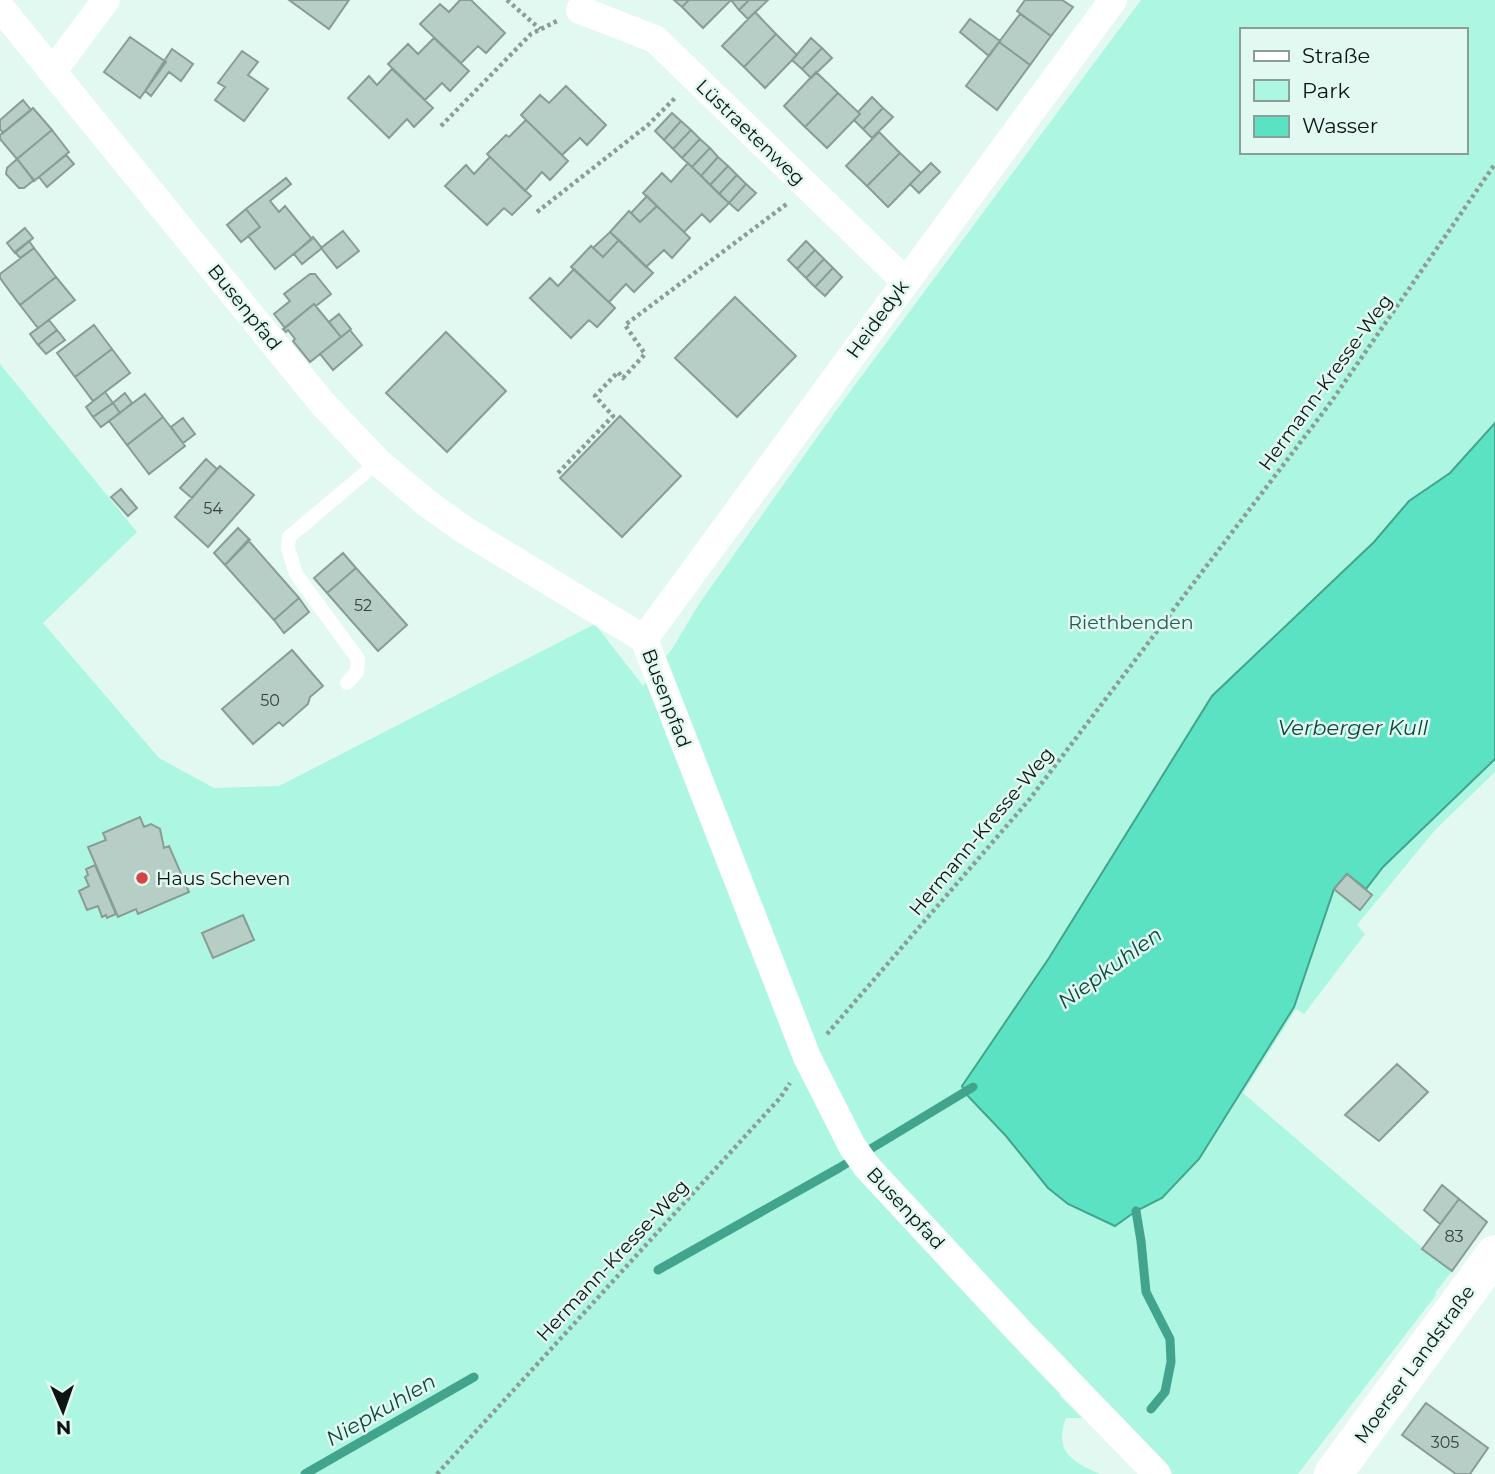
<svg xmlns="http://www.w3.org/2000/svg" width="1495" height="1474" viewBox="0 0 1495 1474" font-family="Montserrat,sans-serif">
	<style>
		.green { fill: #adf6e1; fill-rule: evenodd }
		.water { fill: #5ae2c3; stroke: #43a48e; stroke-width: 2 }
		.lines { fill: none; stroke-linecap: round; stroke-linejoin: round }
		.stream { stroke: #43a48e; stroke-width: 9 }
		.building { fill: #b7cec7; stroke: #879d96; stroke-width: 2 }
		.path { stroke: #8c9d98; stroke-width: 4.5; stroke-dasharray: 3.5 3.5; stroke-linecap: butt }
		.service { stroke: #fff; stroke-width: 14 }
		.minor { stroke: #fff; stroke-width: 28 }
		.secondary { stroke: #fff; stroke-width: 38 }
		.poi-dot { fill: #d34442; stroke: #e1f9f1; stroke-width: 2.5 }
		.labels { text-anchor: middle; stroke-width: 5; stroke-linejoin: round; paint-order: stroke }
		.number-label { font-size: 16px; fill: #384340 }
		.street-label { font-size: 19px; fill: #0d1513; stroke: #e1f9f1 }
		.park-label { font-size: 19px; fill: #255d50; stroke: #e1f9f1 }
		.poi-label { font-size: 19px; fill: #0d1513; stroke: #e1f9f1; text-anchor: start }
		.water-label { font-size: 21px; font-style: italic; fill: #0d493c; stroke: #e1f9f1 }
	</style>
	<rect width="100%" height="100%" fill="#e1f9f1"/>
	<!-- green -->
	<path class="green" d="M1141 0H1495V772L1435 830 1357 925 1365 934 1304 1014 1296 1009 1243 1093 1423 1248 1452 1271 1435 1293 1436 1295 1298 1474H1173L1049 1341 1030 1354 1058 1384 1060 1396 1082 1418H1066C1053 1453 1074 1462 1100 1474H0V364L137 532 43 623 159 758 214 788 279 786 595 624 643 686 672 649 699 604 835 412ZM1241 30H1465V152H1241Z"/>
	<!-- water -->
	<path class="water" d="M1495 423V759L1383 867 1366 889 1347 874 1334 889 1294 1007 1199 1159 1162 1198 1136 1211 1115 1226 1068 1204 1048 1188 1006 1136 965 1093 962 1086 1049 958 1212 696 1374 542 1409 501 1450 473Z"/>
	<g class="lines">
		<!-- stream -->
		<path class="stream" d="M1136 1211 1141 1241 1146 1292 1170 1339 1171 1362 1165 1392 1151 1409
			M658 1270 839 1168 973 1087
			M305 1474 474 1377"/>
	</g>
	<!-- building -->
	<path class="building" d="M289 0H349L329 29Z
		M460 0H471L505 33 486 53 478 46 461 63 420 24 440 4 449 12Z
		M674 0H689L682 7Z
		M689 0H731L703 28 682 7Z
		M731 0H749L739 10Z
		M749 0H768L748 19 739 10Z
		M1025 0H1062L1073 7 1051 36 1017 11Z
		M755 12 776 34 744 67 722 46Z
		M1020 14 1051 36 1030 65 999 42Z
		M970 19 1000 41 989 56 960 32Z
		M776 34 797 55 765 88 744 67Z
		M130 37 166 62 140 98 104 72Z
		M434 38 469 71 450 91 442 83 425 100 388 64 408 44 418 54Z
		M811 38 822 48 802 69 792 60Z
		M999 42 1030 65 997 110 966 86Z
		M822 48 832 58 811 78 802 69Z
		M172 49 193 64 181 81 169 72 151 96 145 91Z
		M242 51 258 62 248 75 268 89 244 121 215 100 225 87 218 83Z
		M392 69 433 108 414 127 407 119 389 138 348 98 369 76 377 85Z
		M816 72 838 93 805 127 784 106Z
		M566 86 606 125 587 145 580 138 562 155 521 115 540 95 549 103Z
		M838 93 860 114 827 148 805 127Z
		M872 97 883 108 863 129 854 120 860 114 858 112Z
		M23 100 31 110 3 133 0 129V120Z
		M33 108 52 130 17 159 0 139V135Z
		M883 108 893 117 872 138 863 129Z
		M672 113 681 121 664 140 655 131Z
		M526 120 568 161 550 180 542 172 525 191 487 154 506 135 509 137Z
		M681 121 691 130 673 149 664 140Z
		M52 130 69 152 34 181 17 159Z
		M691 130 700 139 682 158 673 149Z
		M879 132 900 153 867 186 846 166Z
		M700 139 710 148 692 167 682 158Z
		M710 148 718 157 701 176 692 167Z
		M900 153 921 173 888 207 867 186Z
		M66 155 74 164 47 187 39 177Z
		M490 157 531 196 512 215 504 208 487 225 445 186 466 165 474 174Z
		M718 157 728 166 710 185 701 176Z
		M17 159 34 180 24 188H19L6 174 7 168Z
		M688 163 729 203 710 222 702 214 684 232 643 193 662 173 671 182Z
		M931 163 940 172 919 193 910 184Z
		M728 166 737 175 719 194 710 185Z
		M737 175 746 184 729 203 719 194Z
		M286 178 291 184 270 201 279 212 285 206 312 239 275 269 248 236 260 227 246 209Z
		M746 184 756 193 738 211 729 203Z
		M647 196 657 206 640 222 631 213Z
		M657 206 690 238 672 258 664 250 646 267 610 232 629 211 640 222Z
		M246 209 260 227 241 242 227 225Z
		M25 228 33 238 15 253 7 243Z
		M343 231 359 251 337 268 321 248Z
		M610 232 619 240 603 257 593 248Z
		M313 237 322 248 302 264 294 254Z
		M619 240 653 273 634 292 626 284 609 302 615 308 571 267 591 246 603 257Z
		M29 241 34 248 20 258 15 252Z
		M806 241 815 250 797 269 788 260Z
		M34 248 56 277 20 305 0 278V274Z
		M815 250 824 259 806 278 797 269Z
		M824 259 833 268 815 287 806 278Z
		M833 268 842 277 825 296 815 287Z
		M574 269 615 308 597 327 589 320 571 338 530 298 550 278 558 286Z
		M310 274H315L331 294 316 306 314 304 285 328 274 314 290 301 284 294Z
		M56 277 75 300 38 328 20 305Z
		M735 297 796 356 737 417 675 358Z
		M314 304 341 337 310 362 293 341 295 339 288 330 286 332 283 329Z
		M339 314 351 329 341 337 329 322Z
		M49 320 57 330 38 345 30 334Z
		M94 325 112 349 75 377 57 353Z
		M57 330 65 340 46 354 38 345Z
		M350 330 362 345 333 370 320 354Z
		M446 332 506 391 447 452 386 393Z
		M112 349 130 373 93 401 75 377Z
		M105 392 113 403 93 417 86 407Z
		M125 393 132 403 120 413 113 403Z
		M145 394 163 417 127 445 109 421Z
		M113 403 120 413 101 427 93 417Z
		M620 416 681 476 622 537 560 478Z
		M163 417 185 446 149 474 127 445Z
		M183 418 195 434 183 443 171 427Z
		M206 459 217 469 192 498 180 488Z
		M220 466 254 495 208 547 175 517Z
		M121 489 137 508 128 516 111 497Z
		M238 528 250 540 225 565 214 553Z
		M248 540 299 598 274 620 225 565Z
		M343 553 356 568 327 593 314 578Z
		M356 568 407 625 378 651 327 593Z
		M299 598 309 612 284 633 274 620Z
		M292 650 323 686 310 697 308 704 283 726 279 722 253 744 222 709Z
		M140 817 144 827 151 824 160 829 164 848 169 846 189 892 138 914 136 909 118 917 88 847 106 840 103 833Z
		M95 865 116 914 107 918 106 915 102 917 98 906 87 910 79 891 89 886 85 877 88 875 86 869Z
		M1347 874 1372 895 1360 910 1334 889Z
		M243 915 254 940 213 958 202 933Z
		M1397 1064 1428 1092 1379 1141 1345 1115Z
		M1442 1185 1459 1199 1440 1224 1424 1210Z
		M1459 1199 1487 1222 1452 1271 1422 1249Z
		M1426 1403 1488 1448 1470 1474H1456L1402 1435Z"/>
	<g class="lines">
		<!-- path -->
		<path class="path" d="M507 0 540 29
			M441 126 531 34 557 21
			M537 212 648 125 677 96
			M558 473 613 416 595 396 618 372 623 378 645 354 625 325 788 203
			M827 1034 1029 800 1331 402 1495 164
			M437 1474 780 1098 790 1083"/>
		<!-- service -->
		<path class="service" d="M347 683 357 672 358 659 296 574 288 548 289 537 378 462"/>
		<!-- minor -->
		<path class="minor" d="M0 7 323 404 378 462 428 504 463 529 644 639 807 1057 852 1146 867 1167 1020 1332 1157 1474
			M580 10 655 39 905 281
			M53 71 106 0
			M644 639 1113 0"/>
		<!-- secondary -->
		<path class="secondary" d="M1333 1474 1495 1254"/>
	</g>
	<!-- markers -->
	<circle class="poi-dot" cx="142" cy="878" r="7"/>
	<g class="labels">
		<!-- number labels -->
		<g class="number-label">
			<text x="213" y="514">54</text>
			<text x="363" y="611">52</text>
			<text x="270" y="706">50</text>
			<text x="1454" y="1242">83</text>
			<text x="1445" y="1448">305</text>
		</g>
		<!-- street labels -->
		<g class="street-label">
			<text transform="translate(751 132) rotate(44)" y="7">Lüstraetenweg</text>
			<text transform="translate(245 307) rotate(51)" y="7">Busenpfad</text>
			<text transform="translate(877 319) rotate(-54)" y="7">Heidedyk</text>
			<text transform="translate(1325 382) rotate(-54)" y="7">Hermann-Kresse-Weg</text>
			<text transform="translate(667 698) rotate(69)" y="7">Busenpfad</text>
			<text transform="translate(981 831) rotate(-50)" y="7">Hermann-Kresse-Weg</text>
			<text transform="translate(906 1208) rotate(47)" y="7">Busenpfad</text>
			<text transform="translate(612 1260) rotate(-47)" y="7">Hermann-Kresse-Weg</text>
			<text transform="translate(1414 1364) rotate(-54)" y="7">Moerser Landstraße</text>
		</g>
		<!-- park labels -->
		<g class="park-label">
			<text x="1131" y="629">Riethbenden</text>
		</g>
		<!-- poi labels -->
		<g class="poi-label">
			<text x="156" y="885">Haus Scheven</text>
		</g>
		<!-- water labels -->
		<g class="water-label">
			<text x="1353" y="735">Verberger Kull</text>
			<text transform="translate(1110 968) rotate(-36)" y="7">Niepkuhlen</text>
			<text transform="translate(381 1410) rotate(-30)" y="7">Niepkuhlen</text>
		</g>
	</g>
	<!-- legend -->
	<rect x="1240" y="28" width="228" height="126" fill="#e1f9f1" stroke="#8c9e98" stroke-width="2"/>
	<rect x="1254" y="51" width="35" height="10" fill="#ffffff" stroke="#8c9e98" stroke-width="2"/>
	<text x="1302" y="63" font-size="21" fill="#0d1513">Straße</text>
	<rect x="1254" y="80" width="35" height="21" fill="#adf6e1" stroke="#8c9e98" stroke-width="2"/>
	<text x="1302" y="98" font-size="21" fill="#0d1513">Park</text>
	<rect x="1254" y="116" width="35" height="21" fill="#5ae2c3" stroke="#8c9e98" stroke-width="2"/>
	<text x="1302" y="133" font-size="21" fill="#0d1513">Wasser</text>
	<!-- north arrow -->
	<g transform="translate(63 1411) rotate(178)" stroke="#e1f9f1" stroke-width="5" paint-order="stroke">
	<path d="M0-5L12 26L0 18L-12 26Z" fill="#0d1513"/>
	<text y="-10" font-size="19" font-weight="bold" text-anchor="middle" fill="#0d1513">N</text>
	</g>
</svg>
